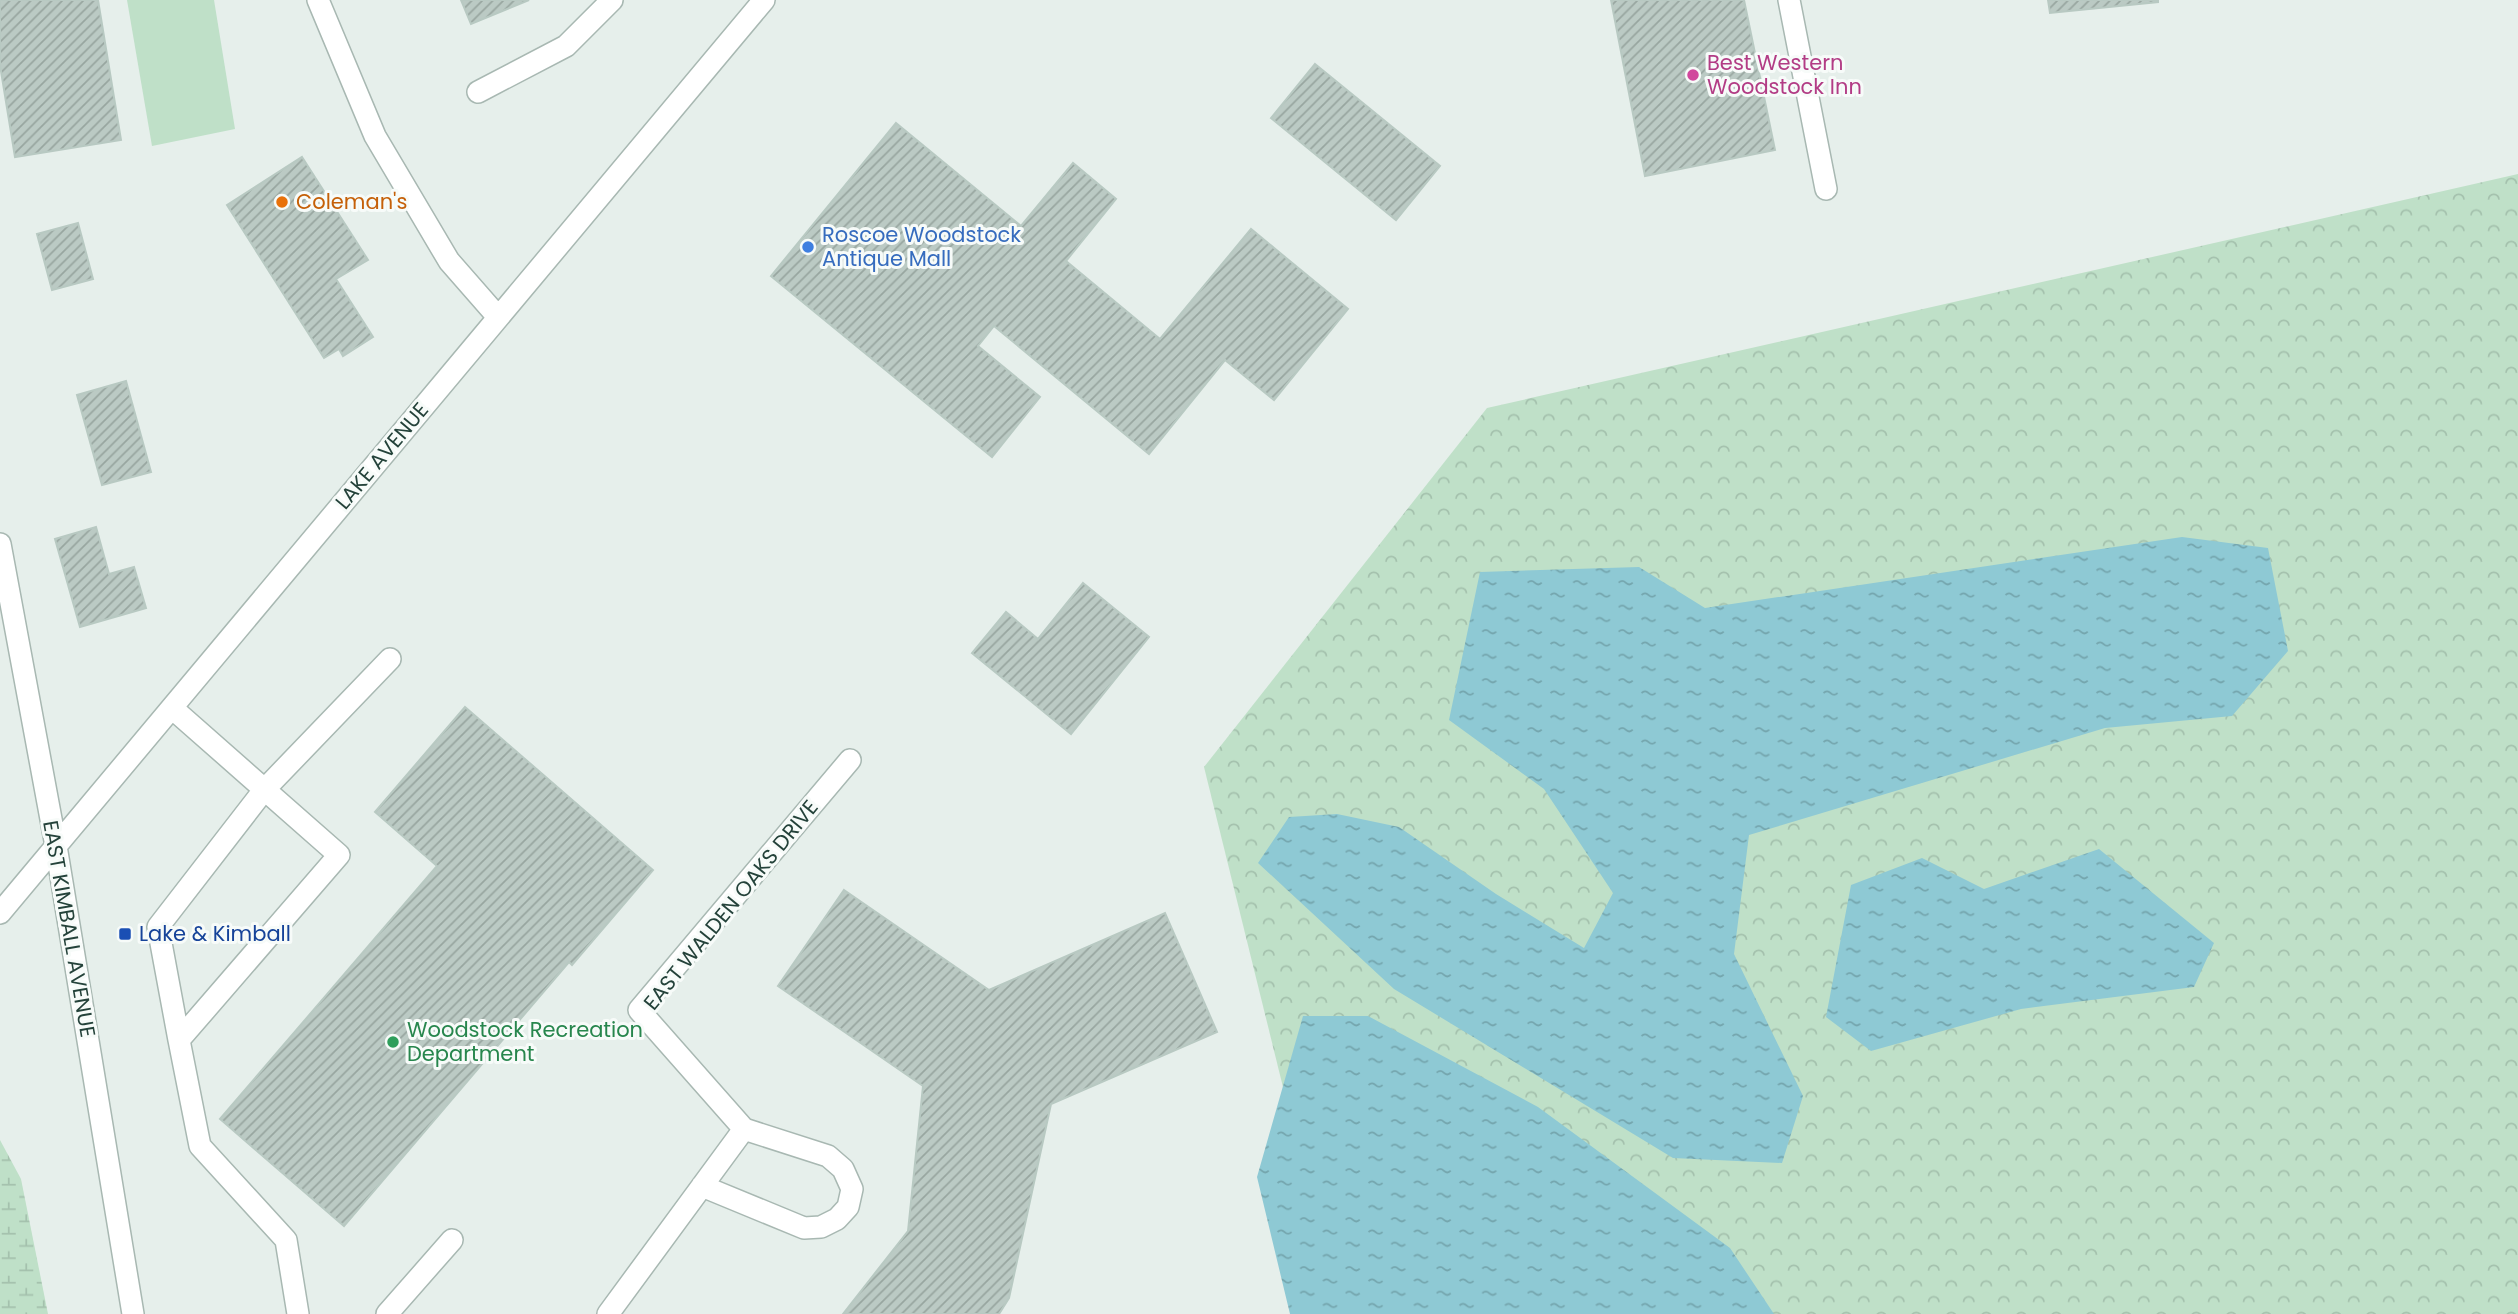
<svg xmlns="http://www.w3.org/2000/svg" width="2518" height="1314" viewBox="0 0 2518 1314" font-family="Poppins,sans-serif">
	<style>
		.forest { fill: url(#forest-crowns) }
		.wetland { fill: url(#wetland-marsh) }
		.garden { fill: #bfe0c8 }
		.water { fill: url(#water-ripples) }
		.building { fill: url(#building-hatch); stroke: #b8c9c2; stroke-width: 2 }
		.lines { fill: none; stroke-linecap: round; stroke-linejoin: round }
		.minor-casing { stroke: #a8b8b2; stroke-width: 24 }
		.minor { stroke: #fff; stroke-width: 21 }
		.hotel-dot { fill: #d1479c; stroke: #f7fbf9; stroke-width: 2.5 }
		.food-dot { fill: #e8710a; stroke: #f7fbf9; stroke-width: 2.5 }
		.shop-dot { fill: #3f7fe0; stroke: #f7fbf9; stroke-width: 2.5 }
		.transit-dot { fill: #1a4fb4; stroke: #f7fbf9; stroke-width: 2.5 }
		.leisure-dot { fill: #2e9e5b; stroke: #f7fbf9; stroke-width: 2.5 }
		.labels { text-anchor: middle; stroke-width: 6; stroke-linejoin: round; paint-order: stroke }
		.hotel-label { font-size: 21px; fill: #b23c85; stroke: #f7fbf9; text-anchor: start }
		.food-label { font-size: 21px; fill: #c56008; stroke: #f7fbf9; text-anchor: start }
		.shop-label { font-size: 21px; fill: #366cbe; stroke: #f7fbf9; text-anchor: start }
		.street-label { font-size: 21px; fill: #24423a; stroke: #f7fbf9 }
		.transit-label { font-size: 21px; fill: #164399; stroke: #f7fbf9; text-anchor: start }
		.leisure-label { font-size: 21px; fill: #27864d; stroke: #f7fbf9; text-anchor: start }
	</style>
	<defs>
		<pattern id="forest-crowns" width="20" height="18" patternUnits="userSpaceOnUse" patternTransform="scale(1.75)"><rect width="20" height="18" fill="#bfe0c8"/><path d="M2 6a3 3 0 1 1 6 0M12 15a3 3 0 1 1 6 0" fill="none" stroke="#a4c1ad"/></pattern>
		<pattern id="wetland-marsh" width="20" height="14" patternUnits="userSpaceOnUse" patternTransform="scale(1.75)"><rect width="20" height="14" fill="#bfe0c8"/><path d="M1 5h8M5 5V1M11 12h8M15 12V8" fill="none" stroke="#a4c1ad"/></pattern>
		<pattern id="water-ripples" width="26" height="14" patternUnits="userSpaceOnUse" patternTransform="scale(1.75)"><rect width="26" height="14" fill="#8ec9d4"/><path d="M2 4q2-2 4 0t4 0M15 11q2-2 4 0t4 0" fill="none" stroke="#74a5ad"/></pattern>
		<pattern id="building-hatch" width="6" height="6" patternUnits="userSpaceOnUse" patternTransform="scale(1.75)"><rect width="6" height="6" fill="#bbcac4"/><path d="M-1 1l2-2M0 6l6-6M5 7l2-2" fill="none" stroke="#98a6a0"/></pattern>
	</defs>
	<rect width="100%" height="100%" fill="#e6efeb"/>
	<!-- forest -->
	<path class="forest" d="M2518 174V1314H1339L1204 767 1487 408Z"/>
	<!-- wetland -->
	<path class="wetland" d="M0 1140 21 1179 48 1314H0Z"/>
	<!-- garden -->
	<path class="garden" d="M127 0H214L235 129 152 146Z"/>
	<!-- water -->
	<path class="water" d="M2182 537 2268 548 2288 651 2232 716 2105 728 1749 835 1734 954 1803 1096 1782 1163 1673 1158 1394 989 1258 863 1289 817 1337 814 1399 827 1496 894 1584 948 1613 893 1544 789 1449 720 1480 572 1639 567 1705 608Z
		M2099 849 2214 943 2194 987 2021 1009 1871 1051 1826 1017 1851 885 1922 858 1984 889Z
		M1303 1016H1368L1538 1107 1730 1248 1774 1314H1290L1257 1177Z"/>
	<!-- building -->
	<path class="building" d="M0 0H98L121 140 15 157 0 65Z
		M461 0H529L471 24Z
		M1611 0H1744L1775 150 1645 176Z
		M2048 0H2158V2L2050 13Z
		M1315 64 1440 166 1396 220 1271 118Z
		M896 123 1021 226 1073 163 1116 199 1066 261 1160 339 1251 229 1348 309 1274 400 1225 360 1149 454 994 326 978 346 1040 397 992 457 771 276Z
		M302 157 368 260 336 279 373 337 343 356 339 349 324 358 227 205Z
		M78 223 93 279 52 290 37 234Z
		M126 381 151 472 102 485 77 395Z
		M96 527 109 574 134 567 146 608 80 627 55 539Z
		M1083 583 1149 637 1071 734 972 653 1006 612 1038 639Z
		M465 707 653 870 572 965 569 962 344 1226 220 1119 437 866 375 812Z
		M844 890 989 990 1165 913 1217 1032 1051 1104 1009 1298 999 1314H843L908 1231 923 1086 778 986Z"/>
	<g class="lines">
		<defs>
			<path id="minor" d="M318 0 375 136 449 261 498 317
				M1789 0 1826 189
				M478 92 566 46 612 0
				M0 544 56 846 133 1314
				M172 708 339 855 179 1040 200 1146 286 1240 298 1314
				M0 913 764 0
				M179 1040 158 927 264 790 390 659
				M702 1186 804 1228 821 1227 837 1219 848 1207 852 1189 843 1169 828 1156 744 1129
				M387 1314 452 1240
				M608 1314 744 1129 639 1010 850 760"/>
		</defs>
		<!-- minor casing -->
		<use href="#minor" class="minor-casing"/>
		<!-- minor -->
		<use href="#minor" class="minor"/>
	</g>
	<!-- markers -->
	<circle class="hotel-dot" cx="1693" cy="75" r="7"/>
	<circle class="food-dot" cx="282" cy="202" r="7"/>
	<circle class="shop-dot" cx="808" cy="247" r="7"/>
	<rect class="transit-dot" x="118" y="927" width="14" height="14" rx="3.5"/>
	<circle class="leisure-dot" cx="393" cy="1042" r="7"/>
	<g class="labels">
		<!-- hotel labels -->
		<g class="hotel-label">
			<text x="1707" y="70">Best Western<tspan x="1707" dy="24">Woodstock Inn</tspan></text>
		</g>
		<!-- food labels -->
		<g class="food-label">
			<text x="296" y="209">Coleman's</text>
		</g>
		<!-- shop labels -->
		<g class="shop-label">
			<text x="822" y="242">Roscoe Woodstock<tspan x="822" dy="24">Antique Mall</tspan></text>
		</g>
		<!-- street labels -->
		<g class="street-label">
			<text transform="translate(382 456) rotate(-50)" y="7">LAKE AVENUE</text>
			<text transform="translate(731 905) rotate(-51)" y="7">EAST WALDEN OAKS DRIVE</text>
			<text transform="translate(69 929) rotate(80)" y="7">EAST KIMBALL AVENUE</text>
		</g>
		<!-- transit labels -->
		<g class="transit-label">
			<text x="139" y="941">Lake &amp; Kimball</text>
		</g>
		<!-- leisure labels -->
		<g class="leisure-label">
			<text x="407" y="1037">Woodstock Recreation<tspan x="407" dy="24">Department</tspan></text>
		</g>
	</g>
</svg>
